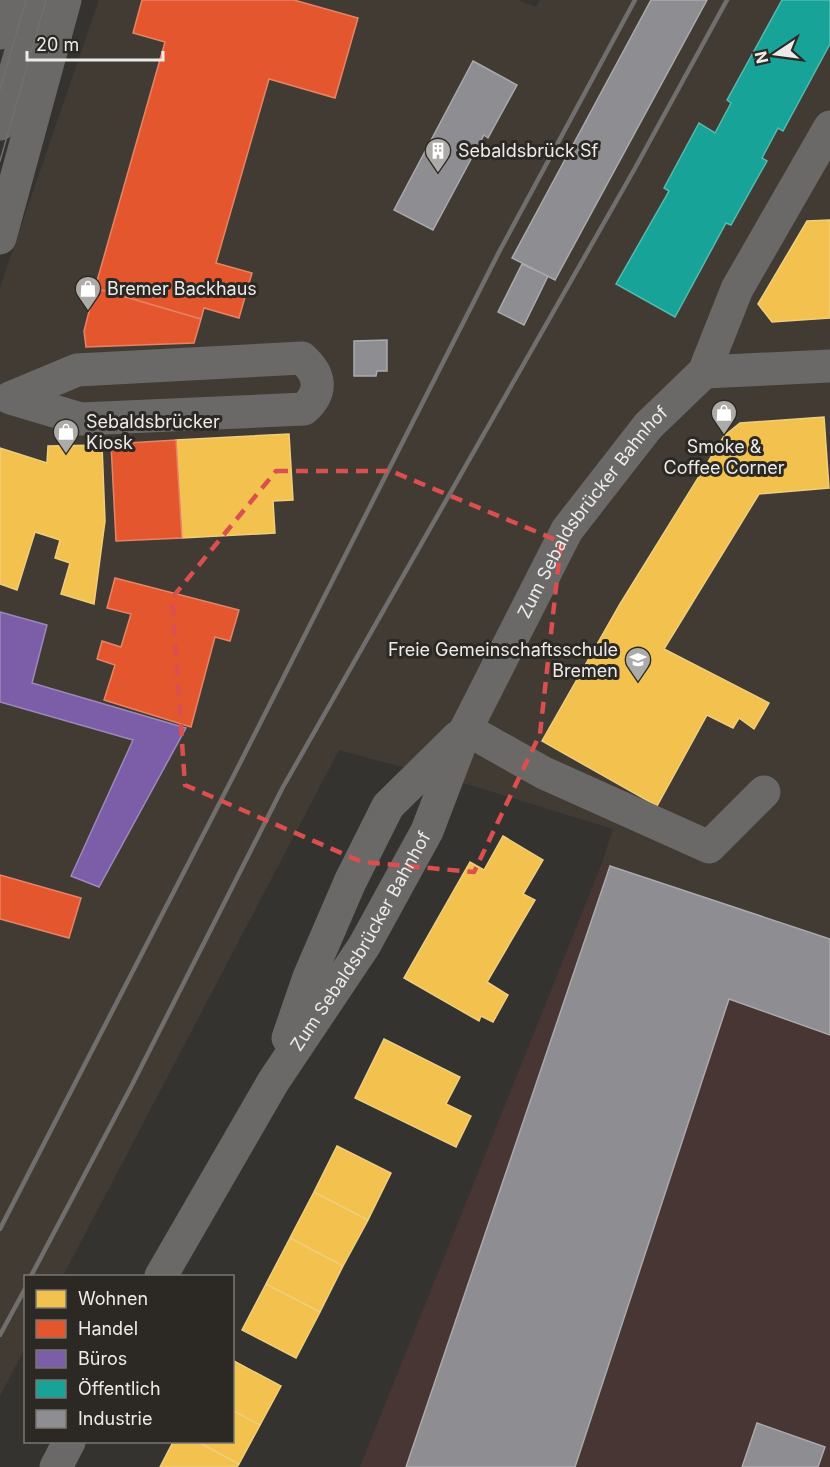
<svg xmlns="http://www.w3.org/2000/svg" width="830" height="1467" viewBox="0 0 830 1467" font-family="Inter,sans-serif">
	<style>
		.built { fill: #413b33 }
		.industrial { fill: #473633 }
		.homes { fill: #f2c14e; stroke: #f0ce7c; stroke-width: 1.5 }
		.shops { fill: #e4572e; stroke: #e78366; stroke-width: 1.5 }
		.offices { fill: #7b5ea7; stroke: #9d88bb; stroke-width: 1.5 }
		.public { fill: #17a398; stroke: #57b9b0; stroke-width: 1.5 }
		.industry { fill: #8d8d92; stroke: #aaa9ac; stroke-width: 1.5 }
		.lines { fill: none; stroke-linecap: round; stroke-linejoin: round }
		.minor { stroke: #6a6968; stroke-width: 33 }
		.major { stroke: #6b6967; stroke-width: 33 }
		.tram { stroke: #716f6e; stroke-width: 1.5 }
		.rail { stroke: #716f6e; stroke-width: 4.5 }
		.marked { fill: none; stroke: #db4f4f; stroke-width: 4.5; stroke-dasharray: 12 8; stroke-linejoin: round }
		.labels { text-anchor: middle; stroke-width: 6; stroke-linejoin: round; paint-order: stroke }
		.poi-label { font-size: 18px; fill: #edebe9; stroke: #2c2925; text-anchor: start }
		.street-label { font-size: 18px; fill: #edebe9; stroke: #2c2925 }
	</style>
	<rect width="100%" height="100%" fill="#353330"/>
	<!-- built -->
	<path class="built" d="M99 0H518L536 7 540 0H830V939L602 863 613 829 473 786 339 750 63 1276H26L25 1348 0 1396V287Z"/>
	<!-- industrial -->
	<path class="industrial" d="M602 863 830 939V1467H360Z"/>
	<!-- homes -->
	<path class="homes" d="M830 220V318L772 322 758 304 807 221Z
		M824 417 829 488 759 494 664 649 769 703 754 729 739 718 733 728 707 715 657 806 542 741 620 604 724 436 740 423Z
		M289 434 293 500 273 501 275 533 182 538 176 440Z
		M102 445 105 521 94 604 61 594 70 563 55 558 60 540 35 532 17 590 0 584V448L47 463 48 446Z
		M503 836 543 860 523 894 535 900 487 982 508 995 493 1022 481 1016 479 1021 404 978 470 862 484 870Z
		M384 1039 460 1077 446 1104 471 1116 456 1147 355 1098Z
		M337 1146 391 1173 368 1220 314 1192Z
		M314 1192 368 1220 343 1266 290 1238Z
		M290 1238 343 1266 320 1312 266 1284Z
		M266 1284 320 1312 296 1358 242 1330Z
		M232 1360 281 1386 260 1425 232 1410Z
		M232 1410 260 1425 239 1464 198 1442H232Z
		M173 1442H198L239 1464 237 1467H160Z"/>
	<!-- shops -->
	<path class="shops" d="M142 0H294L358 18 335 98 269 79 216 263 252 273 239 318 204 308 201 319 95 288 165 42 133 33Z
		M95 288 201 319 194 343 86 347 84 331Z
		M176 440 182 538 116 541 111 444Z
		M115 578 239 610 230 641 215 637 191 727 104 700 115 665 97 659 102 641 121 647 131 614 107 608Z
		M0 875 81 898 69 938 0 919Z"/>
	<!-- offices -->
	<path class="offices" d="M0 612 47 625 32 683 186 728 99 887 71 876 133 740 0 702Z"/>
	<!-- public -->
	<path class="public" d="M782 0H830V44L783 131 778 128 762 158 767 161 731 225 726 223 675 317 616 284 669 191 664 188 699 123 715 133 731 103 727 100Z"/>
	<!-- industry -->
	<path class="industry" d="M651 0H707L555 280 512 258Z
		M473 61 517 85 488 138 484 135 433 230 394 210Z
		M522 264 548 276 524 325 498 312Z
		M387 340V371H377L376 376H354V341Z
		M610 866 830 939V1035L729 999 575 1467H406Z
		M757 1423 825 1447 818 1467H742Z"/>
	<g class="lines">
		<!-- minor -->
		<g class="minor">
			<path d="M0 124 36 0"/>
			<path d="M302 358C321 375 323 392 304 409L81 419 10 398 77 370Z"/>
			<path d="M704 372 830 366"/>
			<path d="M466 729 544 773 709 847 764 792"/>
			<path d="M288 1038 309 977 350 882 388 806 458 737"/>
			<path id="s1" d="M161 1276 273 1082 364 946 427 831 466 729 567 530 648 426 704 372 737 289 830 127"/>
			<path d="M56 1467 69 1442"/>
		</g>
		<!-- major -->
		<path class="major" d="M0 33 10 0
			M0 238 65 0"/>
		<!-- tram -->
		<path class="tram" d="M0 90 26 0
			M0 161 46 0"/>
		<!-- rail -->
		<path class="rail" d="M0 1229 236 771 499 252 635 0
			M31 1276 131 1087 283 787 634 170 727 0
			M0 1335 26 1287"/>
	</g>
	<!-- marked area -->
	<path class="marked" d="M276 471H391L561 542 540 734 474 872 362 862 185 785 172 598Z"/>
	<!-- icons -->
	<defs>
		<symbol id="building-pin" viewBox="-11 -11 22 30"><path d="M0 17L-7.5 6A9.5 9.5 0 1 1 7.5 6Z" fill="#adaba8" stroke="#2c2925"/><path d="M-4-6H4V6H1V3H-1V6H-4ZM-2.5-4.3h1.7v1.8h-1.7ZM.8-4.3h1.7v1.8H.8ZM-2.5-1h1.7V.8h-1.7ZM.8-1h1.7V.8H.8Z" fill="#fff"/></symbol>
		<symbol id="shop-pin" viewBox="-11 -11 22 30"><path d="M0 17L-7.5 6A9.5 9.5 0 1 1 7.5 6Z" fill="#adaba8" stroke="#2c2925"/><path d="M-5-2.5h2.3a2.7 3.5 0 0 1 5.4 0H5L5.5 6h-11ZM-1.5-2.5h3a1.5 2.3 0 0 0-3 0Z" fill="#fff"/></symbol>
		<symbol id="school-pin" viewBox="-11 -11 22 30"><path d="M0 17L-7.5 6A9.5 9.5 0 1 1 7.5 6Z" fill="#adaba8" stroke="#2c2925"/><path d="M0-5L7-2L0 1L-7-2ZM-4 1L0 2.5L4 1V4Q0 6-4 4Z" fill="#fff"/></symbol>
	</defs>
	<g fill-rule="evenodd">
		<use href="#building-pin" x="423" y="136" width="30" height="40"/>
		<use href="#shop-pin" x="73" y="274" width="30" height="40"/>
		<use href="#shop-pin" x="709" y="398" width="30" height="40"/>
		<use href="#shop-pin" x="51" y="417" width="30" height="40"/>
		<use href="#school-pin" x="623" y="645" width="30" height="40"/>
	</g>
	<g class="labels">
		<!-- poi labels -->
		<g class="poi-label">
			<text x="458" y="157">Sebaldsbrück Sf</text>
			<text x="107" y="295">Bremer Backhaus</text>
			<text x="86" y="428">Sebaldsbrücker<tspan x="86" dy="21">Kiosk</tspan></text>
			<text x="724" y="453" text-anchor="middle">Smoke &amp;<tspan x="724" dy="21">Coffee Corner</tspan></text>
			<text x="618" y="656" text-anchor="end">Freie Gemeinschaftsschule<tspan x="618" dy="21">Bremen</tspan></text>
		</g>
		<!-- street labels -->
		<g class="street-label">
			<text dy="6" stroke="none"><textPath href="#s1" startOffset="880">Zum Sebaldsbrücker Bahnhof</textPath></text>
			<text dy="6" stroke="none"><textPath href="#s1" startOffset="390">Zum Sebaldsbrücker Bahnhof</textPath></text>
		</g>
	</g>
	<!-- legend -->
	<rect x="24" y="1275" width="210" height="168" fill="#2c2925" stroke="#797773" stroke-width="1.5"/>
	<rect x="36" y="1290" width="30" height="18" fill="#f2c14e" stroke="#797773" stroke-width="1.5"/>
	<text x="78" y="1305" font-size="18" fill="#edebe9">Wohnen</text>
	<rect x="36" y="1320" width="30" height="18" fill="#e4572e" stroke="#797773" stroke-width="1.5"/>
	<text x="78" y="1335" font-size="18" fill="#edebe9">Handel</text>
	<rect x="36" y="1350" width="30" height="18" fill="#7b5ea7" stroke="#797773" stroke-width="1.5"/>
	<text x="78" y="1365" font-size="18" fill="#edebe9">Büros</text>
	<rect x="36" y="1380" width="30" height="18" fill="#17a398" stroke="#797773" stroke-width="1.5"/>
	<text x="78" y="1395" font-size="18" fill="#edebe9">Öffentlich</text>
	<rect x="36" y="1410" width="30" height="18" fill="#8d8d92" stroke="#797773" stroke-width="1.5"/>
	<text x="78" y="1425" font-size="18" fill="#edebe9">Industrie</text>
	<!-- north arrow -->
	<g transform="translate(776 54) rotate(257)" stroke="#2c2925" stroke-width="4.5" paint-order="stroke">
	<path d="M0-4.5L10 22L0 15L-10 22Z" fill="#edebe9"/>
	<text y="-9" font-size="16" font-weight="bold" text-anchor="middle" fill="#edebe9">N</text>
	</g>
	<!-- scale -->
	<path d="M27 51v9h136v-9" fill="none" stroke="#edebe9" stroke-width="3"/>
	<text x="36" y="51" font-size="18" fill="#edebe9" stroke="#2c2925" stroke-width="4.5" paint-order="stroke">20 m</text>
</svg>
